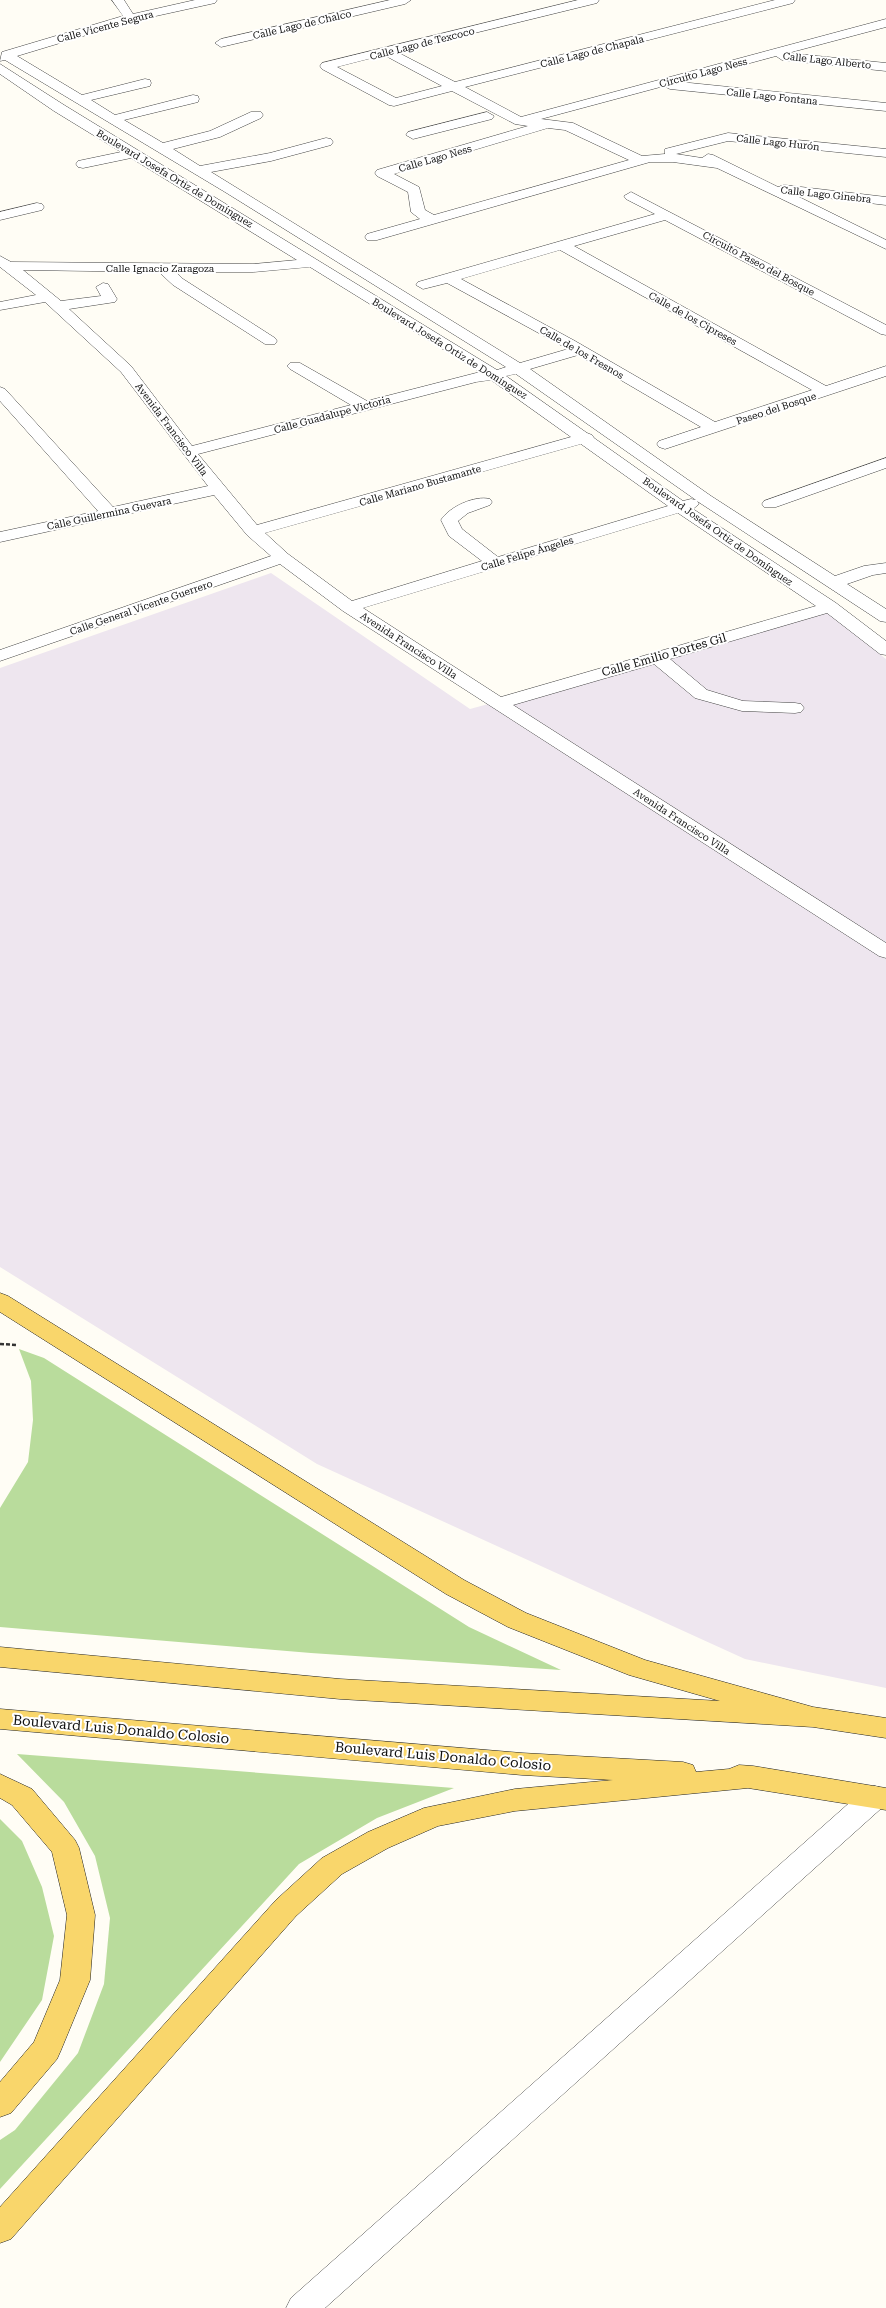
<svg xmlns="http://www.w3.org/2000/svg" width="886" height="2308" viewBox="0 0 886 2308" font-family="'Roboto Serif',serif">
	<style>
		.industrial { fill: #eee6ef }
		.forest { fill: #b9dc9c }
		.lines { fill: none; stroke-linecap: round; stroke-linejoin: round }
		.minor-casing { stroke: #444; stroke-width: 1 }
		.major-casing { stroke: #222; stroke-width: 1 }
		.path { stroke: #333; stroke-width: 2.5; stroke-dasharray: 4 2; stroke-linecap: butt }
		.minor { fill: #fff; fill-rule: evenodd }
		.major { fill: #f9d66b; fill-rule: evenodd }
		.labels { text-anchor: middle; stroke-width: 4; stroke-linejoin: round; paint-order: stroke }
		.far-street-label { font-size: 10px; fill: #111; stroke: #fff }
		.street-label { font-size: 12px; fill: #111; stroke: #fff }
		.near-street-label { font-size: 14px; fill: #111; stroke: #fff }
	</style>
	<rect width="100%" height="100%" fill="#fffdf5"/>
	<!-- industrial -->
	<path class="industrial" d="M271 573 470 709 826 612 886 659V1688L745 1659 317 1464 0 1267V668Z"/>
	<!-- forest -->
	<path class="forest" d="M19 1349 44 1358 469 1627 561 1670 311 1653 0 1627V1508L28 1462 33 1420 31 1381Z
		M17 1754 454 1788 377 1818 299 1864 0 2189V2140L15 2130 78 2053 104 1984 110 1918 95 1856 64 1802Z
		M0 1819 22 1841 42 1887 54 1936 42 2000 0 2062Z"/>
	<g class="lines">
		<defs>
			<path id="minor" d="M112 0H124L133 14 195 0H217L215 3 133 21 17 56 82 95 145 79 150 80 151 83 150 86 91 100 115 115 193 95 198 96 199 99 198 102 124 120 163 143 210 131 251 112H261L263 115 261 118 220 137 173 149 200 166 270 153 326 138 331 139 333 142 331 145 271 161 211 172 520 363 568 349 447 283 423 289 416 285 418 282 655 214 626 199 624 196 631 192 886 325V335L881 334 665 220 574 246 826 386 886 366V376L665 449 659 447 657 444 659 441 701 427 578 355 530 369 711 496 835 576 864 566 886 563V573L873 575 847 584 886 609V622L880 621 697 501 699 504 693 509 836 603 886 641V655L880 654 827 613 670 659 707 690 743 701 795 703 801 704 804 708 801 712 795 713 742 711 695 698 654 664 513 705 886 943V958L879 956 343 611 280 564 0 661V650L271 556 247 535 214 495 0 542V532L98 511 0 401V387L5 389 113 507 208 486 121 372 45 302 0 310V302L36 295 0 267V256L11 262 253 264 297 260 131 158 83 168 78 167 76 164 78 161 121 152 54 111 0 74V64L64 105 497 370 506 367 225 192 5 60 0 61 2 52 123 16ZM560 250 812 390 715 422 575 341 461 279ZM310 267 480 372 367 401 300 363H290L287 366 290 369 351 405 192 446 131 366 69 309 115 302 117 299 108 284 103 283 96 287 101 296 61 301 23 270 159 272 173 285 265 344H275L277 341 275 338 183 279 176 272H253ZM516 374 696 500 691 499 683 501 594 438 592 435 587 433 506 376ZM491 380 571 437 257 525 198 454 476 382ZM581 444 668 506 498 557 462 529 458 521 468 513 490 505 492 502 490 499C475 495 449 507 441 520L449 536 482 561 352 601 288 554 265 533ZM678 513 816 606 501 697 363 608Z
				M390 0H411L405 4 221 47 215 43 221 39Z
				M578 0H599L597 3 397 52 455 82 775 0H795L793 3 465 87 521 117 886 19V27L788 53 886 63V71L782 60 776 56 680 82 886 103V111L670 89 664 86 541 119 573 123 642 156 665 154V149L728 133 886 149V157L728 141 676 154 702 158 708 154 713 155 778 187 784 185 886 197V205L793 194 886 240V249L717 168 673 162H650L377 240H367L365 237 367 234 420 219 411 212 408 192 377 176 375 173 377 170 528 126 515 124 452 91 394 106 389 105 322 69 320 66 322 63ZM384 55 442 86 396 98 337 67ZM548 128 565 130 629 160 434 215 425 210 419 187 394 174Z
				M487 112 494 116 492 119 413 139 406 135 408 132Z
				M37 203 42 204 44 207 42 210 0 220V212Z
				M886 458V468L776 507H764L762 504 764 501Z
				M875 1786 885 1789V1805L325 2308H286L291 2298 865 1789Z"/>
			<path id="major" d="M0 1293 8 1296 464 1580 526 1613 645 1660 813 1707 886 1718V1738L813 1727 340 1699 0 1667V1647L340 1679 720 1701 629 1675 508 1627 446 1594 0 1312Z
				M0 1709 522 1753 683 1762 693 1765 696 1772 729 1769 739 1765 753 1766 886 1788V1810L748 1788 515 1811 438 1826 388 1848 342 1874 296 1916 11 2239 0 2243V2207L276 1900 322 1858 368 1832 424 1808 515 1789 613 1780 522 1775 0 1729Z
				M0 1774 32 1789 75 1840 79 1848 95 1915 90 1980 61 2050 57 2059 11 2113 0 2117V2082L34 2042 60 1980 67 1915 52 1852 12 1805 0 1798Z"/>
		</defs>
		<!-- minor casing -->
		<use href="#minor" class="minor-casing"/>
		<!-- major casing -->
		<use href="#major" class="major-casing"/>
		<!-- path -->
		<path class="path" d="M0 1344 17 1345"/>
		<!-- minor -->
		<use href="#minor" class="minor"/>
		<!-- major -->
		<use href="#major" class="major"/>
	</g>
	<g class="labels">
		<!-- far-street labels -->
		<g class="far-street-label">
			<text transform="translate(302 24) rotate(-13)" y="4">Calle Lago de Chalco</text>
			<text transform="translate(105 26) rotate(-15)" y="4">Calle Vicente Segura</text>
			<text transform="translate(422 43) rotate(-14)" y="4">Calle Lago de Texcoco</text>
			<text transform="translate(592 51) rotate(-14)" y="4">Calle Lago de Chapala</text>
			<text transform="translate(827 60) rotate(6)" y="4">Calle Lago Alberto</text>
			<text transform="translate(703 72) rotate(-15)" y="4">Circuito Lago Ness</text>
			<text transform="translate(772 96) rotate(6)" y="4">Calle Lago Fontana</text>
			<text transform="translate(778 142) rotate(6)" y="4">Calle Lago Hurón</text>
			<text transform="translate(435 158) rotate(-16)" y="4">Calle Lago Ness</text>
			<text transform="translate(175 178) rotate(31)" y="4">Boulevard Josefa Ortiz de Domínguez</text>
			<text transform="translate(826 194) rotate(6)" y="4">Calle Lago Ginebra</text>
			<text transform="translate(759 263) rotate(28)" y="4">Circuito Paseo del Bosque</text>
			<text x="160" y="272">Calle Ignacio Zaragoza</text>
			<text transform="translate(693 318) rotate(29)" y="4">Calle de los Cipreses</text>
			<text transform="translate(450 348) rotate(32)" y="4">Boulevard Josefa Ortiz de Domínguez</text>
			<text transform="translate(582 352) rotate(30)" y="4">Calle de los Fresnos</text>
			<text transform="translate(776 408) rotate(-18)" y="4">Paseo del Bosque</text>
			<text transform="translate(332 414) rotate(-15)" y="4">Calle Guadalupe Victoria</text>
			<text transform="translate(172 429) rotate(53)" y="4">Avenida Francisco Villa</text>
			<text transform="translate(420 485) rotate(-16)" y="4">Calle Mariano Bustamante</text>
			<text transform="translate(109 513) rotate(-12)" y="4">Calle Guillermina Guevara</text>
			<text transform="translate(718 531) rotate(35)" y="4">Boulevard Josefa Ortiz de Domínguez</text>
			<text transform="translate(527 553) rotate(-17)" y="4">Calle Felipe Ángeles</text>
			<text transform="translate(141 607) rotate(-19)" y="4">Calle General Vicente Guerrero</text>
			<text transform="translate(409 645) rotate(33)" y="4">Avenida Francisco Villa</text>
			<text transform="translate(682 821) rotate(33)" y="4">Avenida Francisco Villa</text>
		</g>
		<!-- street labels -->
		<g class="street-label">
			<text transform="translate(664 655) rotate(-16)" y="4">Calle Emilio Portes Gil</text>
		</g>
		<!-- near-street labels -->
		<g class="near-street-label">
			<text transform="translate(121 1729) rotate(5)" y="5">Boulevard Luis Donaldo Colosio</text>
			<text transform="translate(443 1756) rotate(5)" y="5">Boulevard Luis Donaldo Colosio</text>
		</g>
	</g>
</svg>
